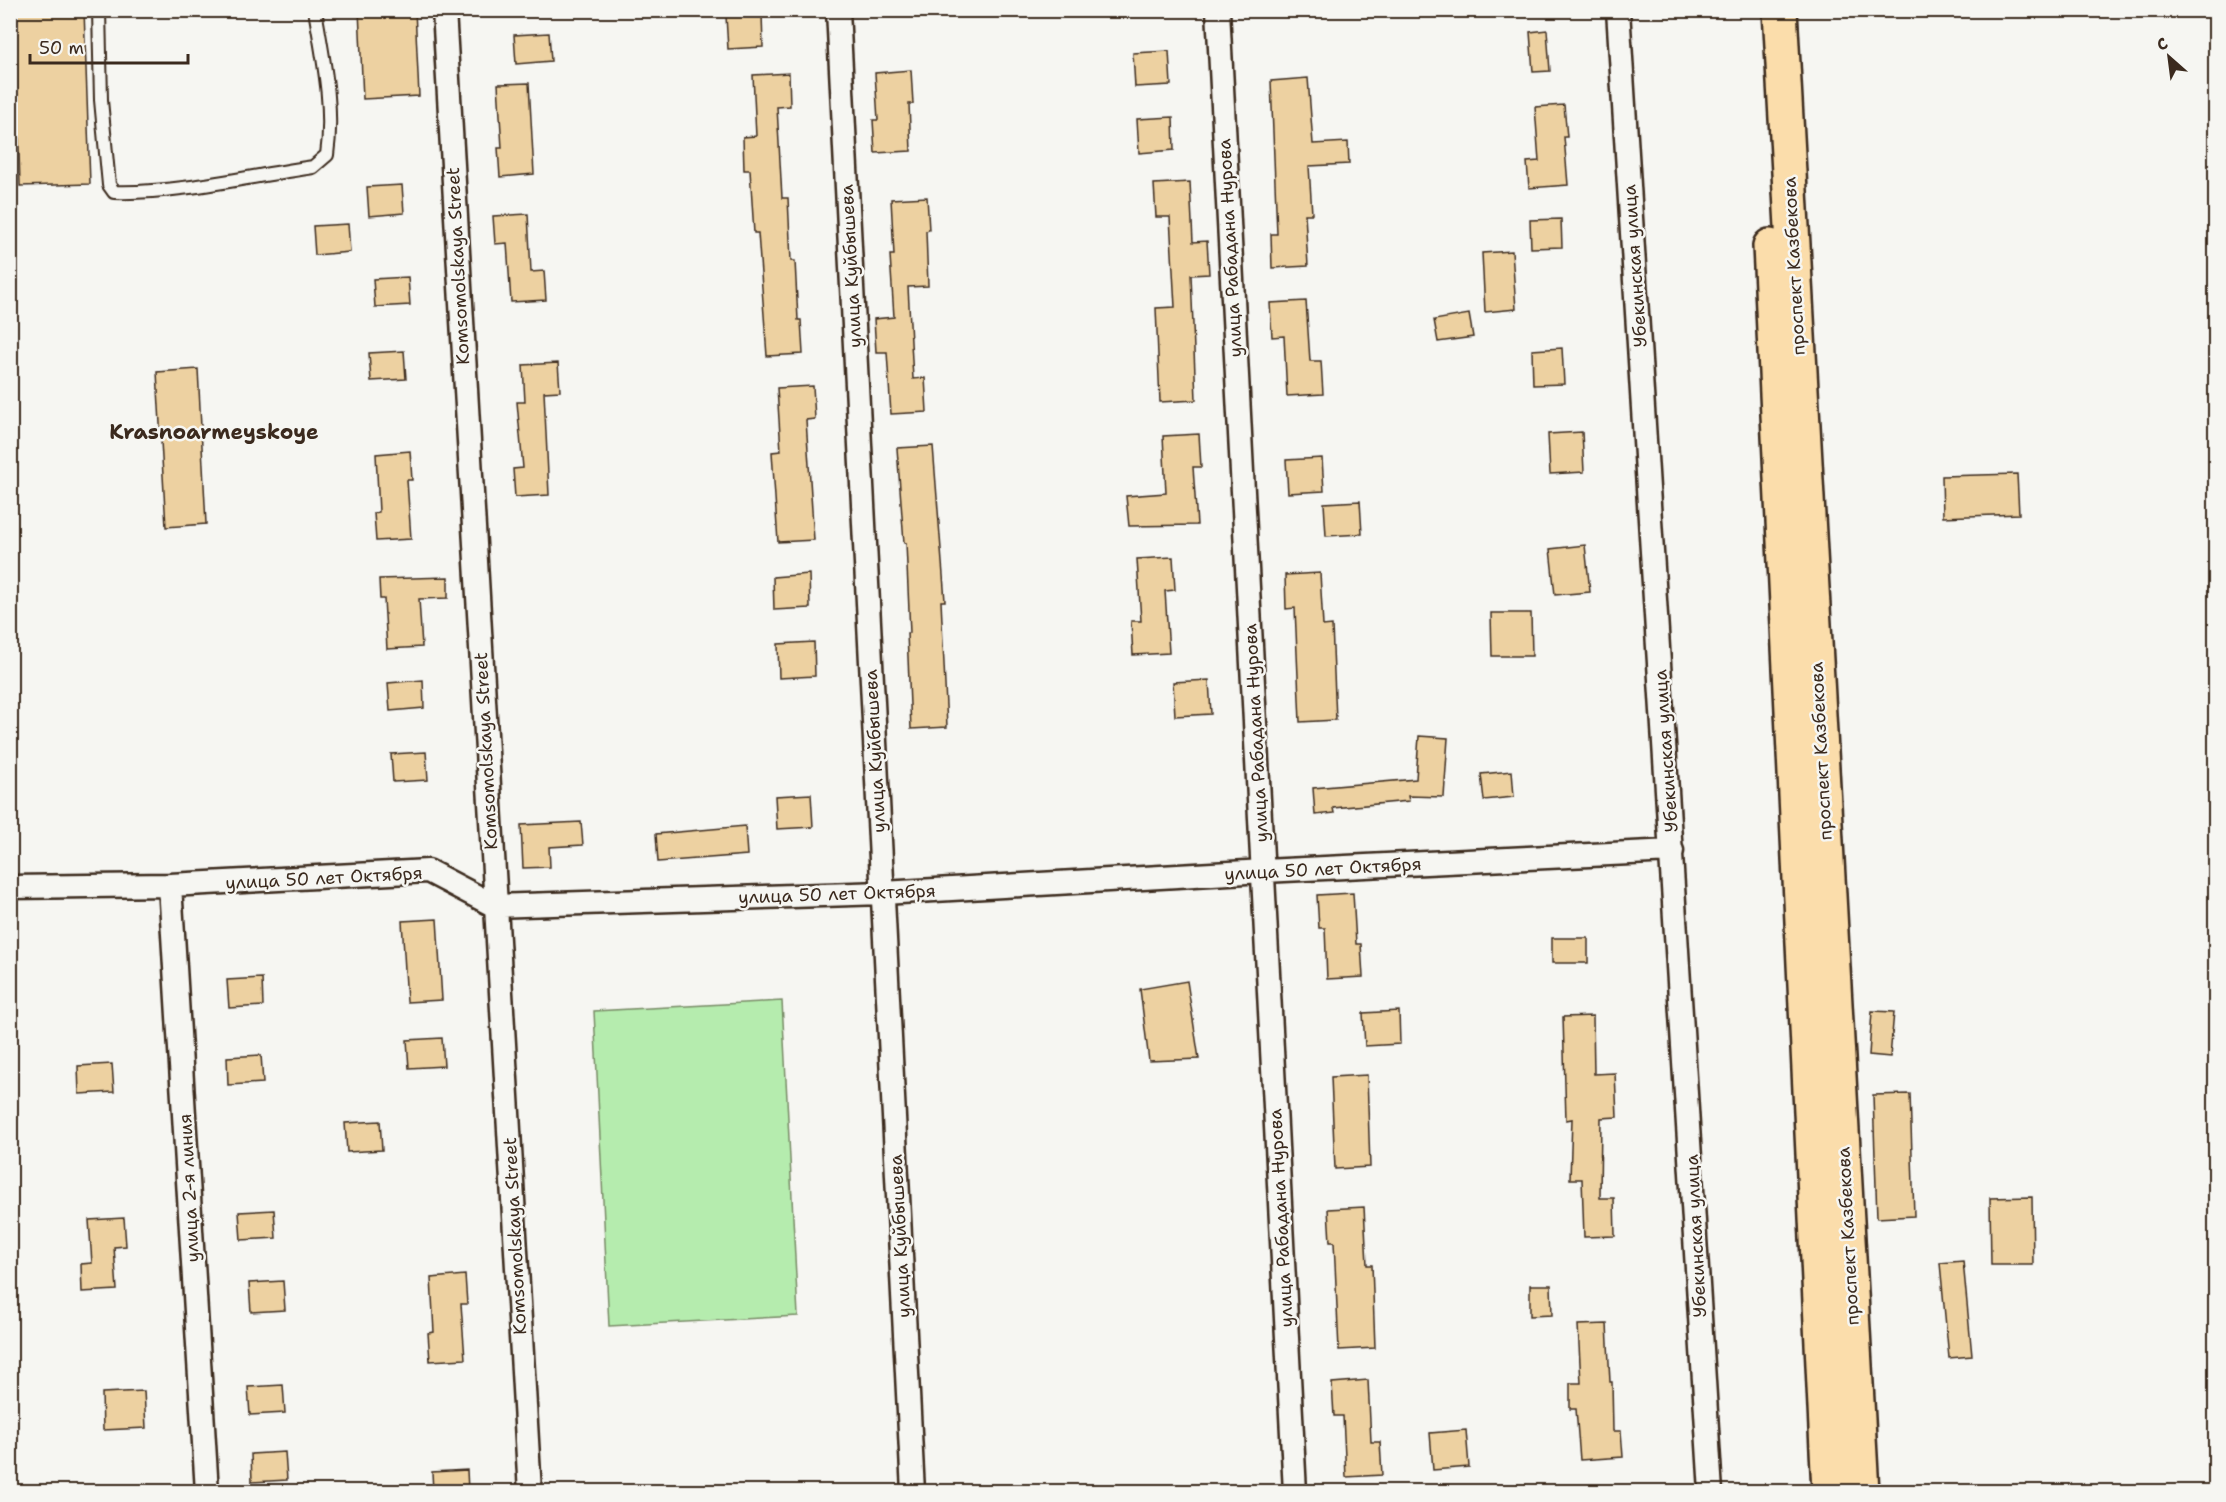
<svg xmlns="http://www.w3.org/2000/svg" width="2226" height="1502" viewBox="0 0 2226 1502" font-family="'Shantell Sans',sans-serif">
	<style>
		.green { fill: #b5ecae; stroke: #788b66; stroke-width: 1.5 }
		.building { fill: #edd1a1; stroke: #3b2a1e; stroke-width: 1.5 }
		.lines { fill: none; stroke-linecap: round; stroke-linejoin: round }
		.service-casing { stroke: #3b2a1e; stroke-width: 16 }
		.minor-casing { stroke: #3b2a1e; stroke-width: 27 }
		.trunk-casing { stroke: #3b2a1e; stroke-width: 38 }
		.service { stroke: #f6f6f2; stroke-width: 12 }
		.minor { stroke: #f6f6f2; stroke-width: 22 }
		.trunk { stroke: #fbddab; stroke-width: 33 }
		.labels { text-anchor: middle; stroke-width: 5; stroke-linejoin: round; paint-order: stroke }
		.street-label { font-size: 18px; fill: #3b2a1e; stroke: #f6f6f2 }
		.quarter-label { font-size: 21px; font-weight: bold; fill: #3b2a1e; stroke: #f6f6f2 }
	</style>
	<rect width="100%" height="100%" fill="#f6f6f2"/>
	<filter id="ink" filterUnits="userSpaceOnUse"><feTurbulence type="fractalNoise" baseFrequency=".0167" numOctaves="2"/><feDisplacementMap in="SourceGraphic" scale="12" xChannelSelector="R" yChannelSelector="G"/><feConvolveMatrix kernelMatrix="1 2 1 2 8 2 1 2 1" color-interpolation-filters="sRGB"/></filter>
	<g filter="url(#ink)">
		<!-- green -->
		<path class="green" d="M782 1001 798 1316 609 1326 594 1011Z"/>
		<!-- building -->
		<path class="building" d="M15 10H84L90 184 20 186Z
			M359 10H415L419 96 363 99Z
			M762 14 763 47 728 49 726 16Z
			M1547 30 1550 71 1533 72 1530 32Z
			M549 33 551 61 516 64 514 35Z
			M1169 51 1171 85 1135 87 1133 53Z
			M911 70 913 104H909L911 151 875 153 873 120H878L875 73Z
			M789 73 790 106 777 107 782 198H788L791 261H795L798 320H801L803 354 767 356 758 233H754L750 170H744L743 137 756 136 753 75Z
			M1308 78 1313 144 1348 142 1349 164 1309 166 1312 214H1305L1308 266 1272 268 1271 234H1277L1271 81Z
			M529 83 534 174 500 177 498 148H502L498 84Z
			M1564 105 1567 137H1564L1568 185 1529 188 1527 162 1539 161 1535 107Z
			M1173 117 1174 150 1139 153 1137 119Z
			M1190 182 1193 242 1207 241 1209 274 1191 275 1196 400 1160 402 1156 308 1175 307 1170 217H1156L1154 184Z
			M402 185 404 213 369 216 367 187Z
			M927 197 929 230 926 231 928 286 908 287 913 379 925 378 927 412 891 414 887 352H876L874 319 894 317 890 255H894L891 199Z
			M528 214 531 272 544 271 546 300 511 302 507 243 495 244 493 216Z
			M1561 219 1562 247 1531 248 1530 220Z
			M348 224 350 252 315 255 313 226Z
			M1512 251 1516 309 1485 312 1482 253Z
			M408 277 410 305 375 307 373 279Z
			M1306 301 1310 361H1321L1323 394 1287 396 1284 336 1272 337 1270 303Z
			M1469 314 1473 337 1438 342 1434 320Z
			M1562 348 1564 384 1533 385 1532 350Z
			M404 351 406 379 371 381 369 353Z
			M558 363 560 391 544 392 549 495 515 497 513 469 523 468 517 402H525L523 365Z
			M198 369 206 524 166 527 157 372Z
			M813 386 815 419 806 420 814 540 778 542 772 452 781 451 777 388Z
			M1582 432 1584 472 1550 474 1548 434Z
			M1199 434 1201 467H1193L1197 525 1129 526 1126 496 1166 493 1163 436Z
			M933 446 945 601H941L947 727 911 729 907 633H910L906 543H904L897 448Z
			M410 451 412 480H407L411 539 376 541 374 513 379 512 376 454Z
			M1322 458 1324 491 1288 493 1286 460Z
			M2017 474 2019 514 1943 517 1942 476Z
			M1360 501 1362 534 1326 536 1324 503Z
			M1585 545 1590 592 1555 595 1550 549Z
			M1173 557 1175 590 1165 591 1169 653 1133 655 1131 621H1141L1137 559Z
			M1320 573 1323 626 1332 625 1336 720 1300 722 1295 608 1286 609 1285 575Z
			M809 574 810 608 774 610 773 577Z
			M448 577V598L419 599 422 647 387 649 384 599H380L379 579Z
			M1491 613H1531L1532 656H1492Z
			M814 642 815 676 779 678 778 644Z
			M423 680 424 708 390 711 388 683Z
			M1209 680 1211 714 1175 716 1173 682Z
			M1419 736 1448 738 1444 797 1408 796 1409 801 1333 808 1334 813 1315 815 1313 788 1416 779Z
			M426 752 428 780 393 782 391 754Z
			M1512 771 1514 797 1484 800 1481 774Z
			M811 794 813 827 777 829 775 796Z
			M581 822 583 845 549 847 550 867 523 868 521 825Z
			M745 826 747 855 658 862 656 834Z
			M1353 893 1356 944H1361L1363 977 1327 979 1325 928H1319L1317 895Z
			M437 919 442 1000 407 1002 402 921Z
			M1552 938H1588V963H1552Z
			M262 978 263 1006 229 1008 227 980Z
			M1187 981 1199 1059 1149 1061 1140 989Z
			M1399 1011 1400 1044 1365 1046 1363 1013Z
			M1872 1011 1894 1012 1890 1057 1869 1055Z
			M1593 1016 1594 1074 1615 1073 1617 1117 1601 1118 1600 1198H1614L1615 1236 1584 1237 1582 1179H1570L1572 1119 1566 1120 1563 1017Z
			M442 1038 444 1066 409 1068 407 1040Z
			M261 1055 263 1083 228 1085 227 1057Z
			M112 1064 114 1092 79 1094 78 1066Z
			M1367 1075 1370 1167 1335 1169 1331 1077Z
			M1910 1094 1914 1216 1877 1218 1873 1095Z
			M380 1121 382 1150 347 1152 345 1123Z
			M2032 1197 2033 1265H1991L1990 1198Z
			M1364 1207 1367 1265H1372L1375 1348 1339 1350 1334 1242H1330L1328 1209Z
			M274 1210 276 1238 241 1240 239 1212Z
			M124 1218 126 1246 114 1247 117 1290 82 1292 81 1264 92 1263 89 1220Z
			M1963 1261 1972 1356 1949 1358 1940 1263Z
			M465 1275 467 1304H461L465 1359 430 1361 428 1333 434 1332 431 1278Z
			M283 1281 285 1310 251 1312 249 1283Z
			M1530 1285H1551L1552 1315 1530 1316Z
			M1607 1324 1610 1382H1612L1613 1431H1621L1623 1457 1580 1460 1576 1409H1570V1383H1581L1578 1325Z
			M1368 1380 1371 1442H1380L1382 1475 1346 1477 1343 1416H1334L1332 1383Z
			M283 1385 285 1413 250 1415 248 1387Z
			M144 1391 146 1428 103 1430 102 1393Z
			M1466 1430 1469 1467 1433 1470 1430 1433Z
			M285 1452 287 1480 252 1482 251 1454Z
			M467 1470 468 1491H433L432 1472Z"/>
		<g class="lines">
			<defs>
				<path id="service" d="M99 10 101 100 109 185 114 192C176 194 251 176 313 167L327 155C334 107 323 58 315 10"/>
				<path id="minor" d="M444 10 530 1492
					M838 10 913 1492
					M1218 10 1295 1492
					M1618 10 1711 1492
					M170 885 207 1492
					M10 887 170 885 428 871 495 906 883 893 1264 871 1672 851"/>
				<path id="trunk" d="M1780 10 1862 1492
					M1770 246 1829 1492"/>
			</defs>
			<!-- service casing -->
			<use href="#service" class="service-casing"/>
			<!-- minor casing -->
			<use href="#minor" class="minor-casing"/>
			<!-- trunk casing -->
			<use href="#trunk" class="trunk-casing"/>
			<!-- service -->
			<use href="#service" class="service"/>
			<!-- minor -->
			<use href="#minor" class="minor"/>
			<!-- trunk -->
			<use href="#trunk" class="trunk"/>
		</g>
	</g>
	<g class="labels">
		<!-- street labels -->
		<g class="street-label">
			<text transform="translate(1230 248) rotate(-93)" y="6">улица Рабадана Нурова</text>
			<text transform="translate(458 266) rotate(-93)" y="6">Komsomolskaya Street</text>
			<text transform="translate(851 266) rotate(-93)" y="6">улица Куйбышева</text>
			<text transform="translate(1635 266) rotate(-94)" y="6">Убекинская улица</text>
			<text transform="translate(1794 266) rotate(-93)" y="6">проспект Казбекова</text>
			<text transform="translate(1256 733) rotate(-93)" y="6">улица Рабадана Нурова</text>
			<text transform="translate(486 751) rotate(-93)" y="6">Komsomolskaya Street</text>
			<text transform="translate(875 751) rotate(-93)" y="6">улица Куйбышева</text>
			<text transform="translate(1666 751) rotate(-94)" y="6">Убекинская улица</text>
			<text transform="translate(1821 751) rotate(-93)" y="6">проспект Казбекова</text>
			<text transform="translate(1323 869) rotate(-3)" y="6">улица 50 лет Октября</text>
			<text transform="translate(324 878) rotate(-3)" y="6">улица 50 лет Октября</text>
			<text transform="translate(837 894) rotate(-2)" y="6">улица 50 лет Октября</text>
			<text transform="translate(189 1188) rotate(-93)" y="6">улица 2-я линия</text>
			<text transform="translate(1281 1218) rotate(-93)" y="6">улица Рабадана Нурова</text>
			<text transform="translate(515 1236) rotate(-93)" y="6">Komsomolskaya Street</text>
			<text transform="translate(900 1236) rotate(-93)" y="6">улица Куйбышева</text>
			<text transform="translate(1696 1236) rotate(-93)" y="6">Убекинская улица</text>
			<text transform="translate(1848 1236) rotate(-93)" y="6">проспект Казбекова</text>
		</g>
		<!-- quarter labels -->
		<g class="quarter-label">
			<text x="214" y="439">Krasnoarmeyskoye</text>
		</g>
	</g>
	<!-- margin -->
	<rect width="2226" height="1502" fill="none" stroke="#f6f6f2" stroke-width="36"/>
	<rect x="18" y="18" width="2190" height="1466" fill="none" stroke="#3b2a1e" stroke-width="2" filter="url(#ink)"/>
	<!-- north arrow -->
	<g transform="translate(2169 57) rotate(332)" stroke="#f6f6f2" stroke-width="4.5" paint-order="stroke">
	<path d="M0-4.5L10 22L0 15L-10 22Z" fill="#3b2a1e"/>
	<text y="-9" font-size="16" font-weight="bold" text-anchor="middle" fill="#3b2a1e">С</text>
	</g>
	<!-- scale -->
	<path d="M30 54v9h158v-9" fill="none" stroke="#3b2a1e" stroke-width="3"/>
	<text x="39" y="54" font-size="18" fill="#3b2a1e" stroke="#f6f6f2" stroke-width="4.5" paint-order="stroke">50 m</text>
</svg>
